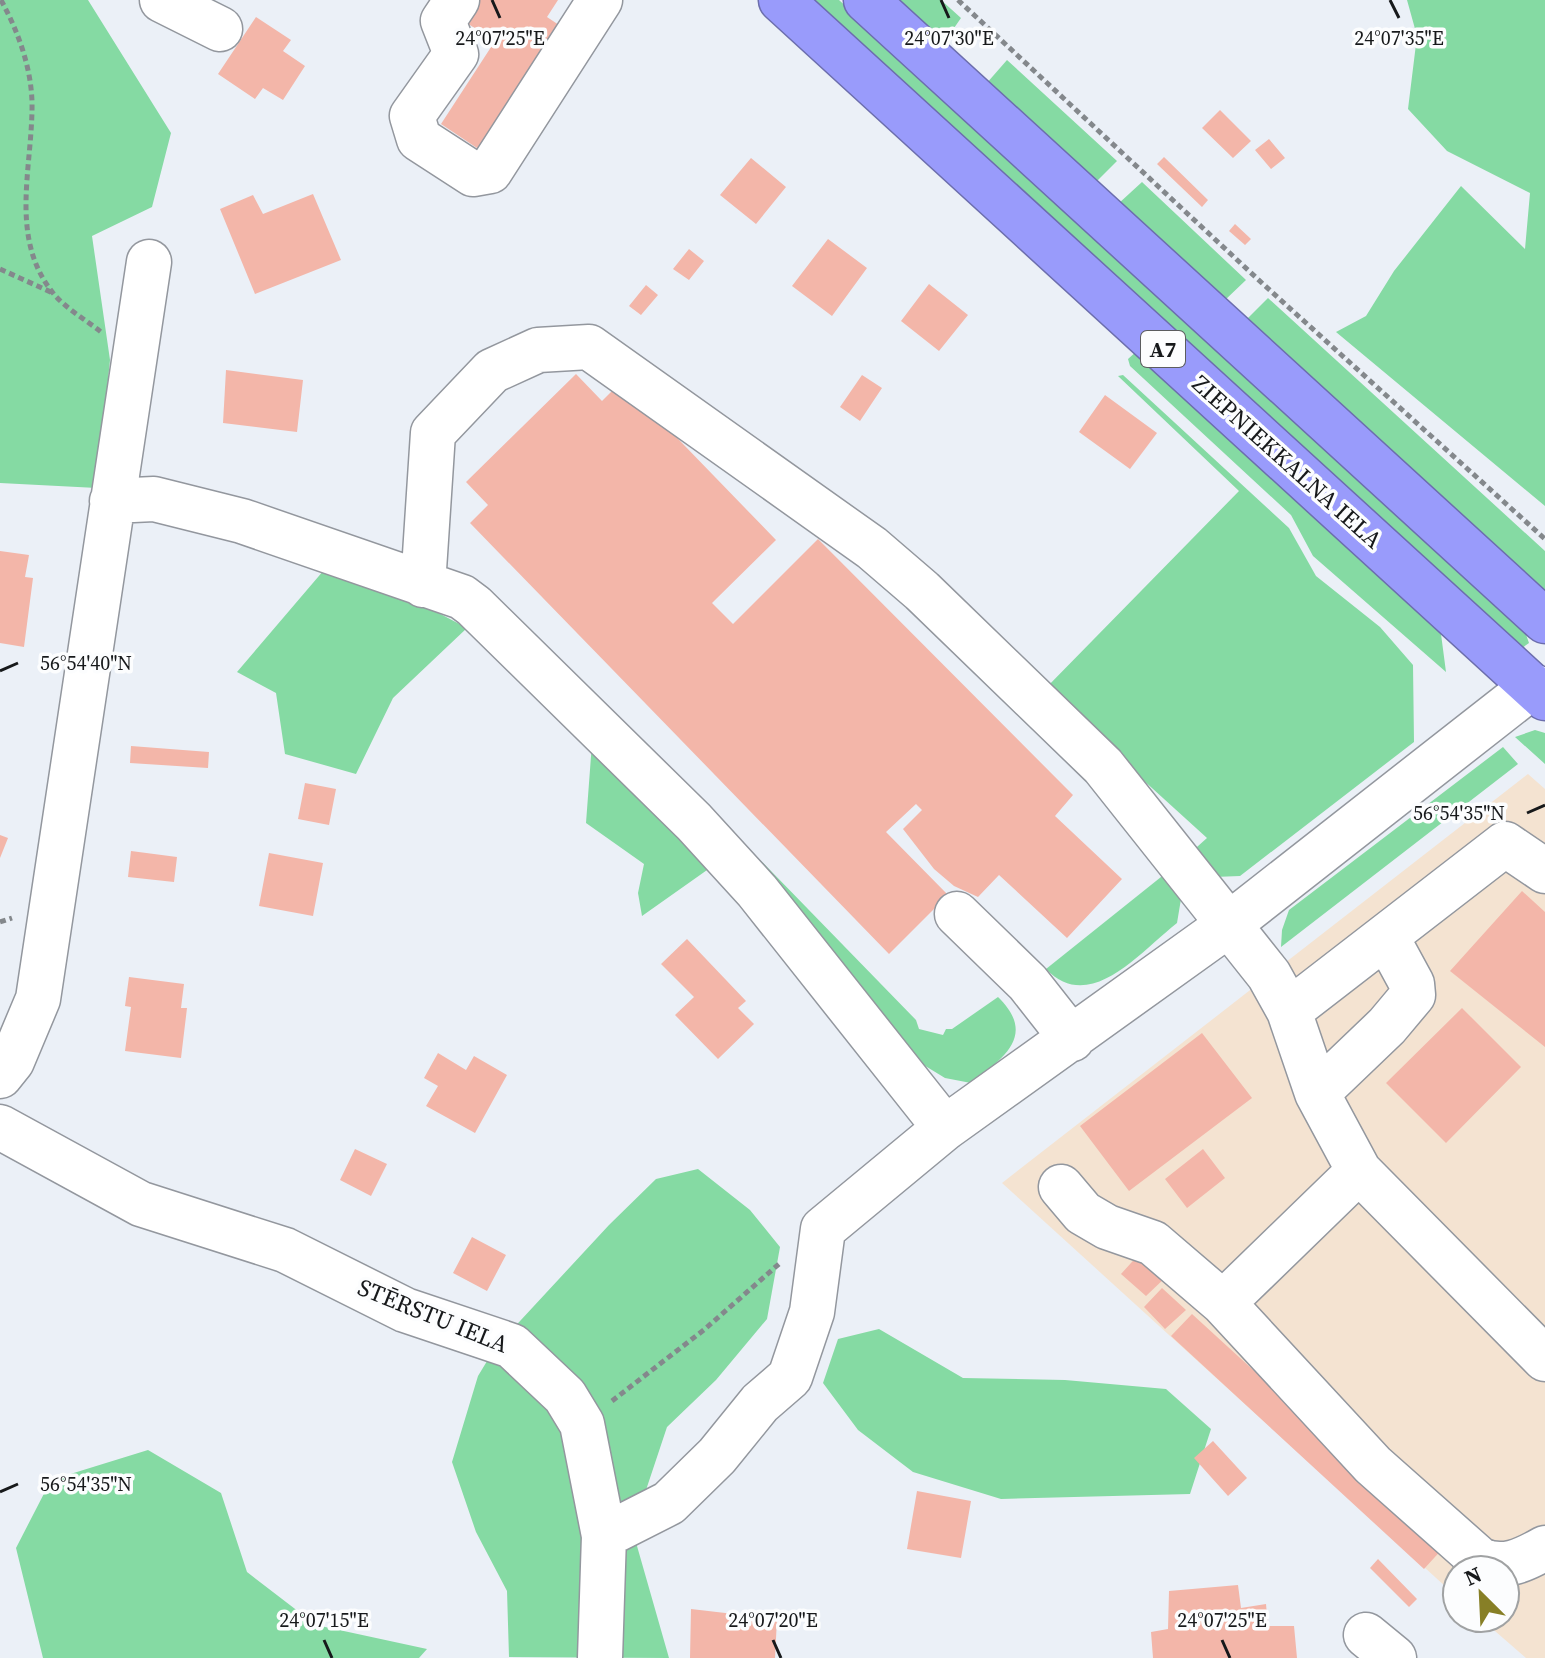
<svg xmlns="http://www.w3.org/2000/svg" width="1545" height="1658" viewBox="0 0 1545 1658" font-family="'Source Serif 4',serif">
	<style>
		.industrial { fill: #f4e3d1 }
		.green { fill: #85daa3 }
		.building { fill: #f3b6a9 }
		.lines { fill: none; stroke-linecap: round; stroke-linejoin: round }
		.minor-casing { stroke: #93979e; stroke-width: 47 }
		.highway-casing { stroke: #6c6ead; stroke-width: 47 }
		.path { stroke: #84888c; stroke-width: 5; stroke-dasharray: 6 4; stroke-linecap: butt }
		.minor { stroke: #fff; stroke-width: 44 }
		.highway { stroke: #999bfb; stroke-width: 44 }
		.ticks { fill: none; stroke: #17191b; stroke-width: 3 }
		.labels { text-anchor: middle; stroke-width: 7; stroke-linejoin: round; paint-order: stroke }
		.shield { fill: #fcfdfe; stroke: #5c5d5f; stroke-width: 2 }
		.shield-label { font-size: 22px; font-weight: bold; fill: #17191b }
		.street-label { font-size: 24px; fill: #17191b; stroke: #fcfdfe }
		.ticks-label { font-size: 20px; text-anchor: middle; fill: #17191b; stroke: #fcfdfe; stroke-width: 7; stroke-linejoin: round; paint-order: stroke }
	</style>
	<rect width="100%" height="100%" fill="#ebf0f7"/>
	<!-- industrial -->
	<path class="industrial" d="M1528 774 1545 789V1658H1526L1480 1618H1505V1570H1457V1597L1002 1183Z"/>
	<!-- green -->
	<path class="green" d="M0 0H88L171 133 152 207 92 236 110 360 97 488 0 483Z
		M808 0H839L1523 626 1529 643 1522 648Z
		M898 0H941L961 18 945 41Z
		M1407 0H1545V506L1336 332 1366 316 1394 271 1461 186 1525 249 1530 193 1447 151 1408 109 1417 36Z
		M1007 60 1117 161 1094 184 986 84Z
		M1142 182 1246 280 1224 301 1118 204Z
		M1268 298 1545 551V595L1245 321Z
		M1138 350 1433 621 1441 634 1446 672 1313 556 1291 515 1130 366 1128 359Z
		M1123 375 1289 528 1316 576 1380 627 1413 665 1414 742 1240 876 1214 877 1188 855 1207 838 1044 690 1239 491 1118 376Z
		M324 570 410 598 467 628 393 698 356 774 285 754 276 693 237 672Z
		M1535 730 1545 733V764L1515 737Z
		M592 743 717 863 642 916 638 893 644 864 586 823Z
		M1503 747 1518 764 1281 947 1282 930 1289 910Z
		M730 829 916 1020 919 1029 943 1035 946 1029H952L998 997C1038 1036 1002 1059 971 1083L945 1078 904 1053Z
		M1166 873 1181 899 1177 923C1140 952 1090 1015 1046 969Z
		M698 1169 750 1210 780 1247 767 1319 716 1380 667 1427 644 1496 637 1546 669 1658 509 1657 507 1591 476 1532 452 1462 478 1376 495 1348 609 1225 656 1179Z
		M879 1329 963 1378 1065 1380 1166 1389 1211 1429 1190 1494 1001 1499 913 1472 858 1430 823 1383 838 1339Z
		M148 1450 221 1493 247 1572 316 1625 427 1649 419 1658H43L16 1548 51 1480Z"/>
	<!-- building -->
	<path class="building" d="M476 0H558L547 17 562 27 489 156 441 124 495 41 462 20Z
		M256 17 291 40 283 51 305 66 283 100 263 88 255 99 218 74Z
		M1220 110 1251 141 1233 158 1202 128Z
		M1269 139 1285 158 1271 169 1255 150Z
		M1164 157 1208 200 1202 207 1157 164Z
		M751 158 786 187 756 224 720 195Z
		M313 194 341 260 255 294 220 209 253 195 263 214Z
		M1235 224 1251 239 1245 245 1229 231Z
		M828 239 867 268 832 316 792 286Z
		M689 249 704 261 689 280 673 269Z
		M929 284 968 315 939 351 901 321Z
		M646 285 658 295 641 315 629 306Z
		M226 370 303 380 297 432 223 423Z
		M576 374 602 401 622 381 776 540 712 603 733 624 818 539 1073 795 1055 816 1122 879 1067 938 999 875 978 897 954 886 934 869 903 829 922 810 916 804 886 832 948 895 889 954 470 523 488 505 466 482Z
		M862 375 882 388 860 421 840 407Z
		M1105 395 1157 433 1130 469 1079 432Z
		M0 551 29 555 25 577 33 578 24 647 0 643Z
		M131 746 209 752 208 768 130 763Z
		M305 783 336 789 329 825 298 819Z
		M0 835 8 838 0 858Z
		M131 851 177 857 174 882 128 877Z
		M269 853 323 863 313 916 259 906Z
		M1522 891 1545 912V1047L1450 971Z
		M687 939 746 1001 738 1008 754 1024 718 1059 675 1015 694 997 661 964Z
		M129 977 184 984 181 1008H187L181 1058 125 1051 131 1007 125 1006Z
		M1462 1008 1521 1067 1446 1143 1386 1083Z
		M1202 1033 1252 1098 1129 1191 1080 1126Z
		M438 1053 466 1070 474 1056 507 1075 475 1133 426 1106 438 1086 424 1078Z
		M355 1149 387 1164 371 1196 340 1180Z
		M1203 1149 1225 1178 1187 1208 1165 1179Z
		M472 1237 506 1255 487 1291 453 1273Z
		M1141 1252 1167 1276 1146 1296 1121 1274Z
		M1162 1288 1186 1310 1165 1329 1144 1307Z
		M1192 1314 1445 1546 1424 1569 1171 1336Z
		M1213 1441 1247 1478 1228 1496 1194 1458Z
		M917 1491 971 1501 961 1558 907 1549Z
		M1378 1559 1417 1599 1409 1607 1370 1568Z
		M1238 1585 1241 1608 1266 1604 1268 1626H1294L1297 1658H1153L1151 1632 1168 1629 1169 1591Z
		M691 1609 777 1619 775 1658H690Z"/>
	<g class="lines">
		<defs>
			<path id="minor" d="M162 0 220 29
				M457 0 443 21 456 54 412 116 419 139 473 174 490 171 600 0
				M112 501 154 499 242 521 462 597 474 606 694 822 757 891 945 1128
				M423 585 433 433 492 371 538 350 589 347 872 548 922 591 1103 766 1269 975 1289 1011 1317 1093 1359 1171 1223 1303 1373 1465 1479 1559C1502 1571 1524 1560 1545 1548
				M957 914 1028 983 1072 1039
				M1289 1011 1505 844 1545 871
				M0 1076 12 1061 38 999 149 262
				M1317 1093 1387 1026 1413 995 1412 984 1387 938
				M0 1127 141 1204 285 1250 405 1310 512 1346 565 1396 582 1424 604 1536 600 1658
				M1359 1171 1545 1359
				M1061 1187 1083 1213 1107 1227 1153 1243 1223 1303
				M604 1536 669 1503 717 1456 760 1403 790 1377 812 1312 823 1229 945 1128 1228 925 1533 686
				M1366 1635 1394 1658"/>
			<path id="highway" d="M781 0 1545 698
				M866 0 1545 621"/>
		</defs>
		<!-- minor casing -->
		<use href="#minor" class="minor-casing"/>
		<!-- highway casing -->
		<use href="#highway" class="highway-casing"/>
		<!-- path -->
		<path class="path" d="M1 0C19 33 33 72 32 110 31 173 10 239 53 293 65 308 86 320 101 332
			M958 0 1263 284 1545 539
			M0 269 53 293
			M0 922 12 918
			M612 1401 705 1329 780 1263"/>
		<!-- minor -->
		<use href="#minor" class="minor"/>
		<!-- highway -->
		<use href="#highway" class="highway"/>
	</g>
	<!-- ticks -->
	<path class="ticks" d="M492 0 500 18M941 0 949 18M1390 0 1399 18M0 671 18 663M1527 813 1545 805M0 1492 18 1484M324 1640 332 1658M773 1640 781 1658M1222 1640 1230 1658"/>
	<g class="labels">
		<!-- shield labels -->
		<rect class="shield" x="1141" y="331" width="44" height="36" rx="6"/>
		<g class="shield-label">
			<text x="1163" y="357">A7</text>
		</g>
		<!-- street labels -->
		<g class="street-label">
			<text transform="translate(1287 462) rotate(42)" y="8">ZIEPNIEKKALNA IELA</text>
			<text transform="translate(433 1316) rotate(22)" y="8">STĒRSTU IELA</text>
		</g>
	</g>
	<g class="ticks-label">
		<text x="500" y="45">24°07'25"E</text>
		<text x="1399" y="45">24°07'35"E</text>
		<text x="949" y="45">24°07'30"E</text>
		<text x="86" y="670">56°54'40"N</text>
		<text x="1459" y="820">56°54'35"N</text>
		<text x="86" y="1491">56°54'35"N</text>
		<text x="324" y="1627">24°07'15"E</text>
		<text x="773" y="1627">24°07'20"E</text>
		<text x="1222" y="1627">24°07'25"E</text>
	</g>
	<!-- north arrow -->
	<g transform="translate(1481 1594) rotate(336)"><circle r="38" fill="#fcfdfe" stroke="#a0a2a3" stroke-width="2"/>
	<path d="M0-6L14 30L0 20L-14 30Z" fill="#877f26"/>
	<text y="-12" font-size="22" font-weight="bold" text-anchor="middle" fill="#17191b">N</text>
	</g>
</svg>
